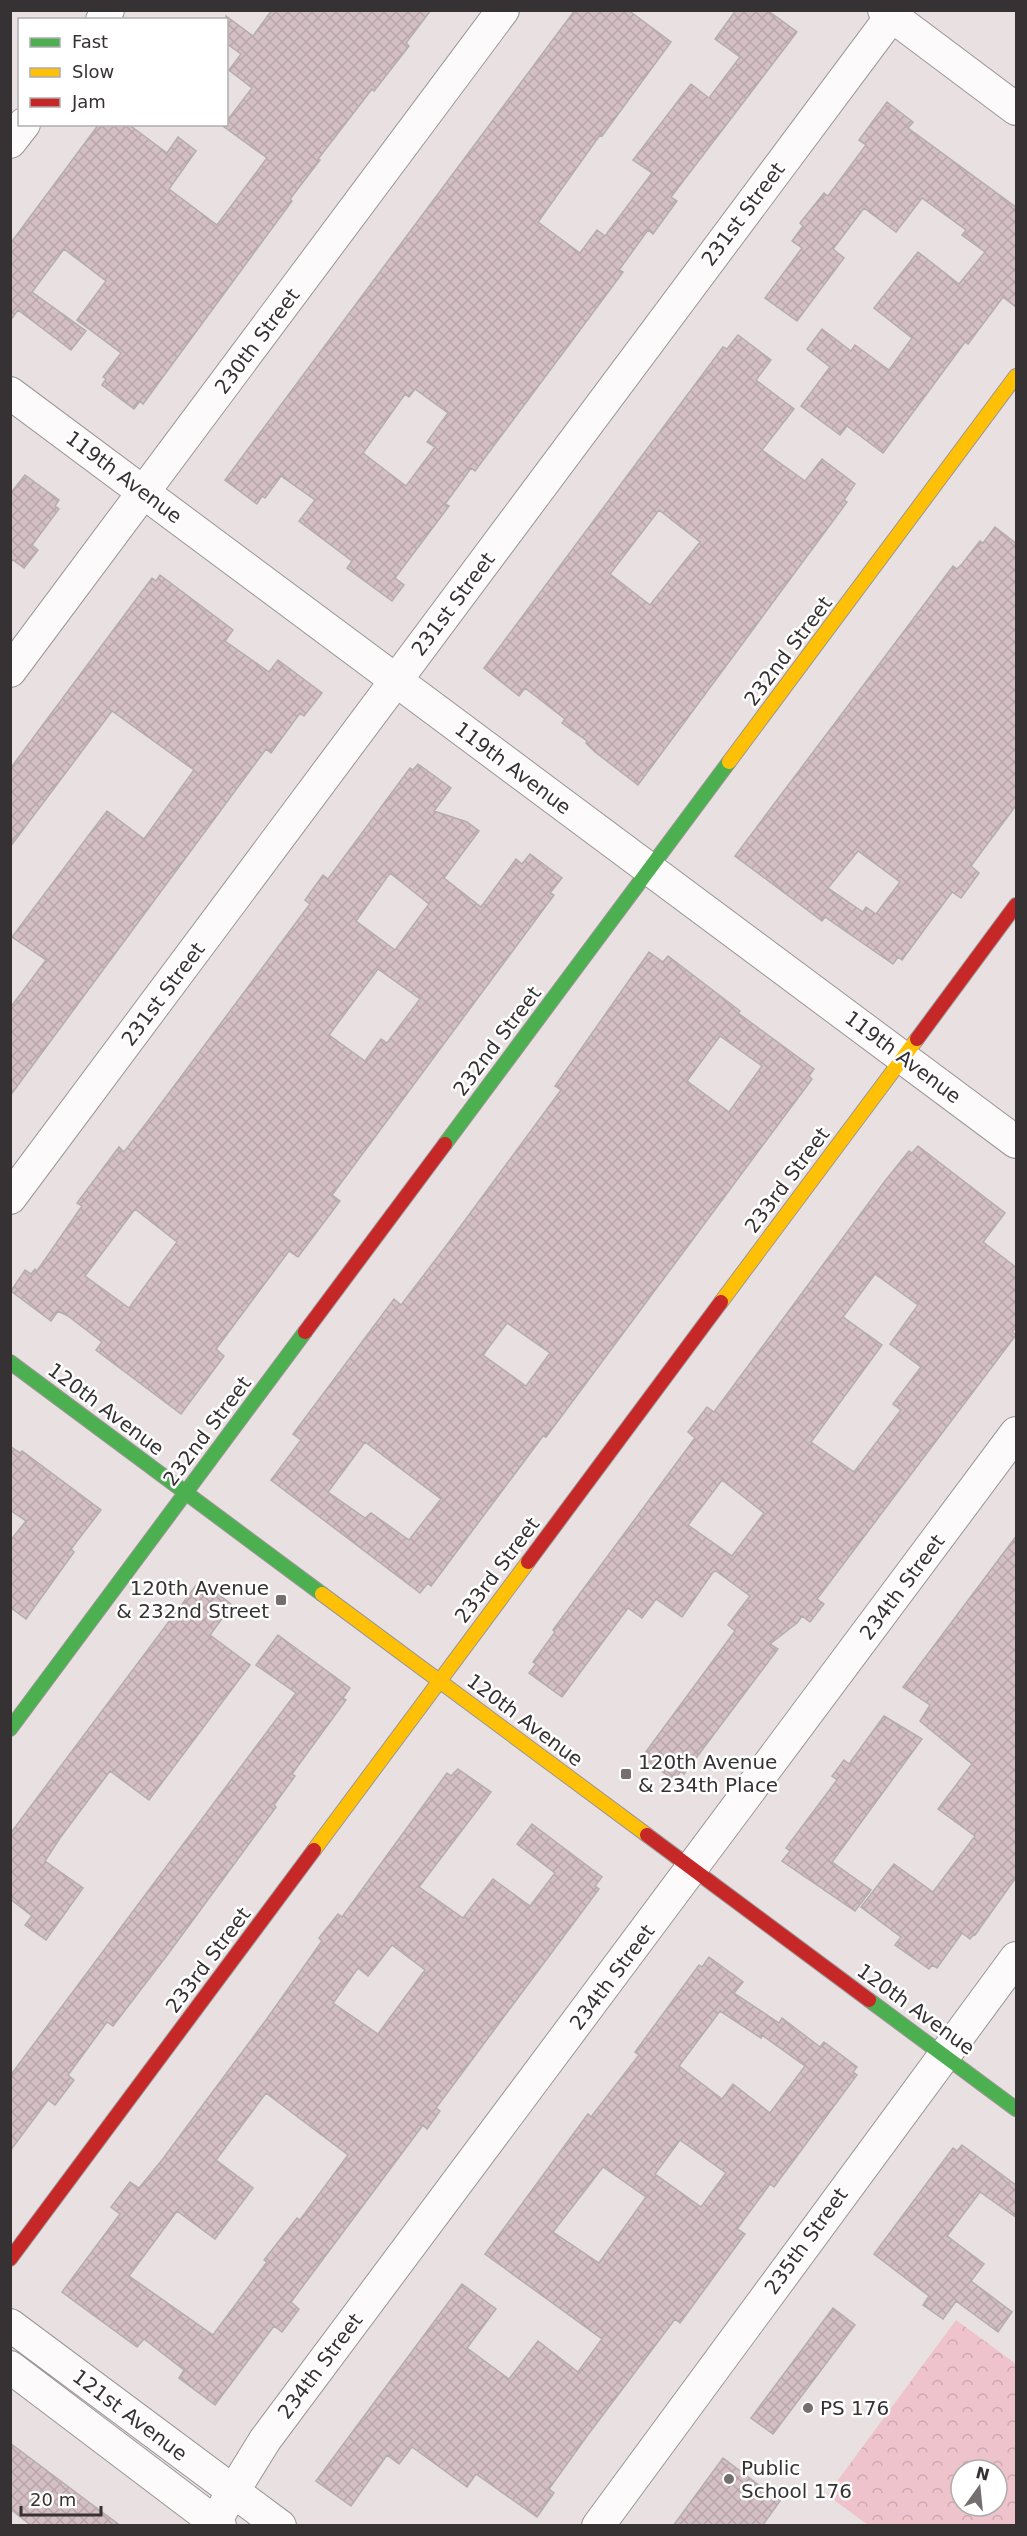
<svg xmlns="http://www.w3.org/2000/svg" width="1027" height="2536" viewBox="0 0 1027 2536" font-family="'DejaVu Sans',sans-serif">
	<style>
		.park { fill: url(#park-crowns); fill-rule: evenodd }
		.building { fill: url(#building-cross-hatch); stroke: #b4adae; stroke-width: 1.5; fill-rule: evenodd }
		.lines { fill: none; stroke-linecap: round; stroke-linejoin: round }
		.street-casing { stroke: #9c9697; stroke-width: 34 }
		.fast-casing { stroke: #9c9697; stroke-width: 16 }
		.slow-casing { stroke: #9c9697; stroke-width: 16 }
		.jam-casing { stroke: #9c9697; stroke-width: 16 }
		.street { stroke: #fcfafa; stroke-width: 32 }
		.fast { stroke: #4caf50; stroke-width: 14 }
		.slow { stroke: #ffc107; stroke-width: 14 }
		.jam { stroke: #c62828; stroke-width: 14 }
		.poi-dot { fill: #746e6f; stroke: #fff; stroke-width: 2 }
		.labels { text-anchor: middle; stroke-width: 5; stroke-linejoin: round; paint-order: stroke }
		.street-label { font-size: 20px; fill: #363132; stroke: #fff }
		.poi-label { font-size: 20px; fill: #363132; stroke: #fff; text-anchor: start }
	</style>
	<defs>
		<pattern id="park-crowns" width="20" height="18" patternUnits="userSpaceOnUse" patternTransform="scale(1.5)"><rect width="20" height="18" fill="#efc3cc"/><path d="M2 6a3 3 0 1 1 6 0M12 15a3 3 0 1 1 6 0" fill="none" stroke="#cea8b0"/></pattern>
		<pattern id="building-cross-hatch" width="8" height="8" patternUnits="userSpaceOnUse" patternTransform="scale(1.5)"><rect width="8" height="8" fill="#d4c0c4"/><path d="M0 0l8 8M0 8l8-8" fill="none" stroke="#b7a5a9"/></pattern>
	</defs>
	<rect width="100%" height="100%" fill="#e8e0e1"/>
	<!-- park -->
	<path class="park" d="M956 2320 1016 2364V2525H868L827 2495ZM961 2470H997V2506H961Z"/>
	<!-- building -->
	<path class="building" d="M272 10H431L406 43 409 46 374 91 372 89 318 159 320 160 290 199 292 201 143 404 140 401 134 409 102 385 106 379 103 377 121 353 77 320 106 281 64 249 32 292 86 331 71 350 18 310 10 321V244L99 124H128L167 153 178 137 196 151 169 189 217 225 267 158 223 126 252 88 229 70 241 54 226 43V16L253 36Z
		M575 10H628L671 42 602 136 600 135 538 222 580 253 597 230 605 236 652 173 633 160 691 84 709 98 740 57 715 39 736 10H767L797 32 671 197 677 201 653 234 648 230 619 270 623 272 606 295 475 471 471 468 459 485 445 504 449 506 395 578 404 585 392 601 347 568 352 561 299 521 315 500 281 476 265 498 262 496 257 504 225 480ZM415 389 448 413 427 442 435 447 406 486 363 453 405 394 409 397Z
		M887 102 913 122 908 128 1017 208V308L1003 297 968 344 965 342 883 453 847 426 840 435 801 406 830 367 807 349 822 329 851 351 855 345 889 370 912 338 874 308 918 252 959 284 985 252 962 235 966 230 922 198 896 232 864 208 833 249 844 258 797 321 765 298 802 248 792 241 803 226 800 223 824 193 828 196 866 145 859 140Z
		M738 335 771 360 756 380 794 409 762 450 805 481 822 459 855 484 844 500 847 502 638 785 595 752 586 743 587 741 562 723 565 719 525 688 519 696 484 668 723 347 727 349ZM659 510 700 542 650 605 610 574Z
		M25 475 59 500 55 506 59 509 32 545 38 550 24 568 13 560 10 562V494Z
		M995 527 1017 544V804L971 866 979 873 961 898 952 892 902 960 898 957 893 964 825 917 822 921 735 856 953 566 957 569 962 564 980 541 983 543ZM858 851 900 882 876 914 866 907 863 912 828 888Z
		M160 575 233 630 225 641 269 672 278 660 322 693 304 716 300 713 271 753 266 749 10 1096V1008L46 960 12 937 107 811 144 839 194 770 112 711 10 847V769L152 578 156 581Z
		M418 764 451 788 434 811 467 822 479 831 444 878 481 907 516 859 522 864 530 854 562 878 550 893 554 895 332 1195 340 1201 298 1257 289 1251 216 1349 224 1356 181 1414 96 1350 102 1342 68 1316 58 1311 51 1321 11 1291 25 1270 31 1274 35 1269 37 1271 82 1206 77 1203 119 1147 124 1152 151 1117 310 904 305 900 323 875 328 879 410 768 413 770ZM390 873 429 904 395 950 356 921ZM378 969 420 999 387 1043 381 1039 365 1061 329 1035ZM135 1209 177 1242 129 1308 85 1276Z
		M649 952 663 962 668 956 740 1011 738 1013 814 1069 809 1076 812 1079 546 1437 543 1436 431 1586 428 1583 420 1593 271 1480 301 1440 293 1434 394 1299 401 1305 446 1246 561 1090 555 1086ZM720 1036 762 1066 729 1112 687 1081ZM507 1323 550 1353 526 1386 483 1355ZM365 1442 441 1499 409 1540 371 1513 365 1518 328 1492Z
		M918 1146 1005 1213 983 1242 1017 1268V1326L1012 1332 1016 1335 817 1599 824 1604 810 1622 802 1616 797 1623 770 1644 778 1649 684 1774 681 1771 674 1780 642 1757 735 1631 728 1625 750 1596 716 1571 713 1572 682 1617 656 1599 642 1618 628 1608 562 1697 529 1673 536 1664 533 1662 555 1632 553 1630 695 1438 688 1432 707 1407 714 1412 885 1181 909 1151 912 1153ZM875 1274 918 1305 890 1344 921 1367 893 1404 901 1410 854 1472 811 1442 882 1345 843 1317ZM722 1480 764 1513 732 1556 688 1525Z
		M10 1446 20 1453 22 1451 101 1510 71 1549 74 1552 26 1619 10 1607V1541L26 1521 10 1510Z
		M1017 1535V1876L975 1935 974 1934 970 1939 962 1933 937 1968 932 1965 929 1969 895 1945 901 1937 861 1907 894 1864 933 1892 975 1836 938 1809 972 1764 920 1721 930 1705 903 1687Z
		M200 1580 232 1605 210 1635 250 1665 149 1800 110 1771 60 1838 45 1861 83 1888 46 1940 25 1925 32 1916 10 1899V1834Z
		M278 1635 350 1688 343 1698 346 1700 292 1774 295 1776 274 1805 276 1807 168 1954 113 2026 107 2022 68 2075 74 2080 55 2105 48 2100 10 2151V2076L296 1693 256 1665Z
		M884 1716 922 1739 832 1862 871 1890 855 1911 782 1861 790 1851 786 1848 837 1780 832 1776 844 1760 849 1764Z
		M458 1769 491 1792 419 1887 463 1918 493 1879 530 1906 555 1873 517 1844 532 1824 602 1877 595 1886 599 1889 436 2108 440 2111 427 2129 423 2125 291 2302 299 2309 282 2332 274 2326 215 2405 179 2378 184 2370 144 2339 137 2347 62 2292 120 2214 111 2207 130 2182 139 2188 162 2160 266 2020 322 1941 319 1938 338 1914 342 1917 447 1773 451 1776ZM392 1945 425 1970 378 2034 333 2003 358 1968 368 1976ZM266 2093 348 2155 300 2220 297 2218 264 2260 267 2262 213 2335 129 2276 177 2211 215 2239 253 2188 216 2160Z
		M709 1957 743 1982 734 1993 779 2023 782 2018 820 2047 824 2042 857 2067 853 2072 857 2075 774 2187 770 2184 737 2229 745 2234 680 2323 675 2319 587 2436 549 2489 554 2493 537 2517 476 2474 467 2487 412 2447 399 2464 387 2455 351 2506 316 2481 462 2284 496 2309 467 2348 509 2379 538 2341 578 2372 602 2339 485 2254 588 2114 591 2117 639 2055 635 2052 699 1965 702 1967ZM720 2011 761 2038 762 2035 805 2066 770 2113 733 2084 722 2099 679 2066ZM680 2140 726 2173 701 2207 655 2174ZM603 2167 646 2197 599 2263 553 2232Z
		M962 2145 1017 2186V2218L980 2192 947 2236 984 2264 971 2281 1012 2312 998 2332 956 2301 943 2319 923 2305 929 2296 874 2254 953 2148 957 2151Z
		M833 2308 855 2325 773 2434 751 2418Z
		M10 2443 94 2506 121 2526H32L10 2509Z
		M723 2458 780 2501 762 2526H673Z"/>
	<g class="lines">
		<defs>
			<path id="street" d="M884 10 1016 109
				M102 20 108 10
				M10 142 24 124
				M10 393 1016 1142
				M10 671 503 10
				M10 1198 896 10
				M10 2325 280 2526
				M10 2367 220 2526
				M212 2526 265 2440 1016 1433
				M598 2526 1016 1958"/>
			<path id="fast" d="M445 1144 729 762
				M10 1362 322 1594
				M10 1729 305 1332
				M869 2000 1016 2109"/>
			<path id="slow" d="M729 762 1016 376
				M721 1302 917 1039
				M322 1594 647 1835
				M314 1850 528 1562"/>
			<path id="jam" d="M917 1039 1016 905
				M305 1332 445 1144
				M528 1562 721 1302
				M647 1835 869 2000
				M10 2259 314 1850"/>
		</defs>
		<!-- street casing -->
		<use href="#street" class="street-casing"/>
		<!-- fast casing -->
		<use href="#fast" class="fast-casing"/>
		<!-- slow casing -->
		<use href="#slow" class="slow-casing"/>
		<!-- jam casing -->
		<use href="#jam" class="jam-casing"/>
		<!-- street -->
		<use href="#street" class="street"/>
		<!-- fast -->
		<use href="#fast" class="fast"/>
		<!-- slow -->
		<use href="#slow" class="slow"/>
		<!-- jam -->
		<use href="#jam" class="jam"/>
	</g>
	<!-- markers -->
	<g class="poi-dot">
		<rect x="275" y="1594" width="12" height="12" rx="3"/>
		<rect x="620" y="1768" width="12" height="12" rx="3"/>
		<circle cx="808" cy="2408" r="6"/>
		<circle cx="729" cy="2479" r="6"/>
	</g>
	<g class="labels">
		<!-- street labels -->
		<g class="street-label">
			<text transform="translate(743 214) rotate(-53)" y="7">231st Street</text>
			<text transform="translate(257 341) rotate(-53)" y="7">230th Street</text>
			<text transform="translate(124 477) rotate(37)" y="7">119th Avenue</text>
			<text transform="translate(453 604) rotate(-53)" y="7">231st Street</text>
			<text transform="translate(788 651) rotate(-53)" y="7">232nd Street</text>
			<text transform="translate(513 768) rotate(37)" y="7">119th Avenue</text>
			<text transform="translate(163 994) rotate(-53)" y="7">231st Street</text>
			<text transform="translate(497 1041) rotate(-53)" y="7">232nd Street</text>
			<text transform="translate(903 1057) rotate(37)" y="7">119th Avenue</text>
			<text transform="translate(787 1180) rotate(-53)" y="7">233rd Street</text>
			<text transform="translate(106 1409) rotate(37)" y="7">120th Avenue</text>
			<text transform="translate(207 1431) rotate(-53)" y="7">232nd Street</text>
			<text transform="translate(497 1570) rotate(-53)" y="7">233rd Street</text>
			<text transform="translate(902 1587) rotate(-53)" y="7">234th Street</text>
			<text transform="translate(525 1720) rotate(37)" y="7">120th Avenue</text>
			<text transform="translate(208 1960) rotate(-53)" y="7">233rd Street</text>
			<text transform="translate(612 1977) rotate(-53)" y="7">234th Street</text>
			<text transform="translate(916 2009) rotate(36)" y="7">120th Avenue</text>
			<text transform="translate(806 2241) rotate(-54)" y="7">235th Street</text>
			<text transform="translate(320 2366) rotate(-53)" y="7">234th Street</text>
			<text transform="translate(130 2415) rotate(37)" y="7">121st Avenue</text>
		</g>
		<!-- poi labels -->
		<g class="poi-label">
			<text x="269" y="1595" text-anchor="end">120th Avenue<tspan x="269" dy="23">&amp; 232nd Street</tspan></text>
			<text x="638" y="1769">120th Avenue<tspan x="638" dy="23">&amp; 234th Place</tspan></text>
			<text x="820" y="2415">PS 176</text>
			<text x="741" y="2475">Public<tspan x="741" dy="23">School 176</tspan></text>
		</g>
	</g>
	<!-- border -->
	<rect width="1027" height="2536" fill="none" stroke="#363132" stroke-width="24"/>
	<!-- legend -->
	<rect x="18" y="18" width="210" height="108" fill="#ffffff" stroke="#afadad" stroke-width="1.5"/>
	<rect x="30" y="38" width="30" height="9" fill="#4caf50" stroke="#afadad" stroke-width="1.5"/>
	<text x="72" y="48" font-size="18" fill="#363132">Fast</text>
	<rect x="30" y="68" width="30" height="9" fill="#ffc107" stroke="#afadad" stroke-width="1.5"/>
	<text x="72" y="78" font-size="18" fill="#363132">Slow</text>
	<rect x="30" y="98" width="30" height="9" fill="#c62828" stroke="#afadad" stroke-width="1.5"/>
	<text x="72" y="108" font-size="18" fill="#363132">Jam</text>
	<!-- north arrow -->
	<g transform="translate(979 2488) rotate(15)"><circle r="28" fill="#ffffff" stroke="#afadad" stroke-width="1.5"/>
	<path d="M0-4.5L10 22L0 15L-10 22Z" fill="#746e6f"/>
	<text y="-9" font-size="16" font-weight="bold" text-anchor="middle" fill="#363132">N</text>
	</g>
	<!-- scale -->
	<path d="M21 2506v9h80v-9" fill="none" stroke="#363132" stroke-width="3"/>
	<text x="30" y="2506" font-size="18" fill="#363132" stroke="#ffffff" stroke-width="4.5" paint-order="stroke">20 m</text>
</svg>
